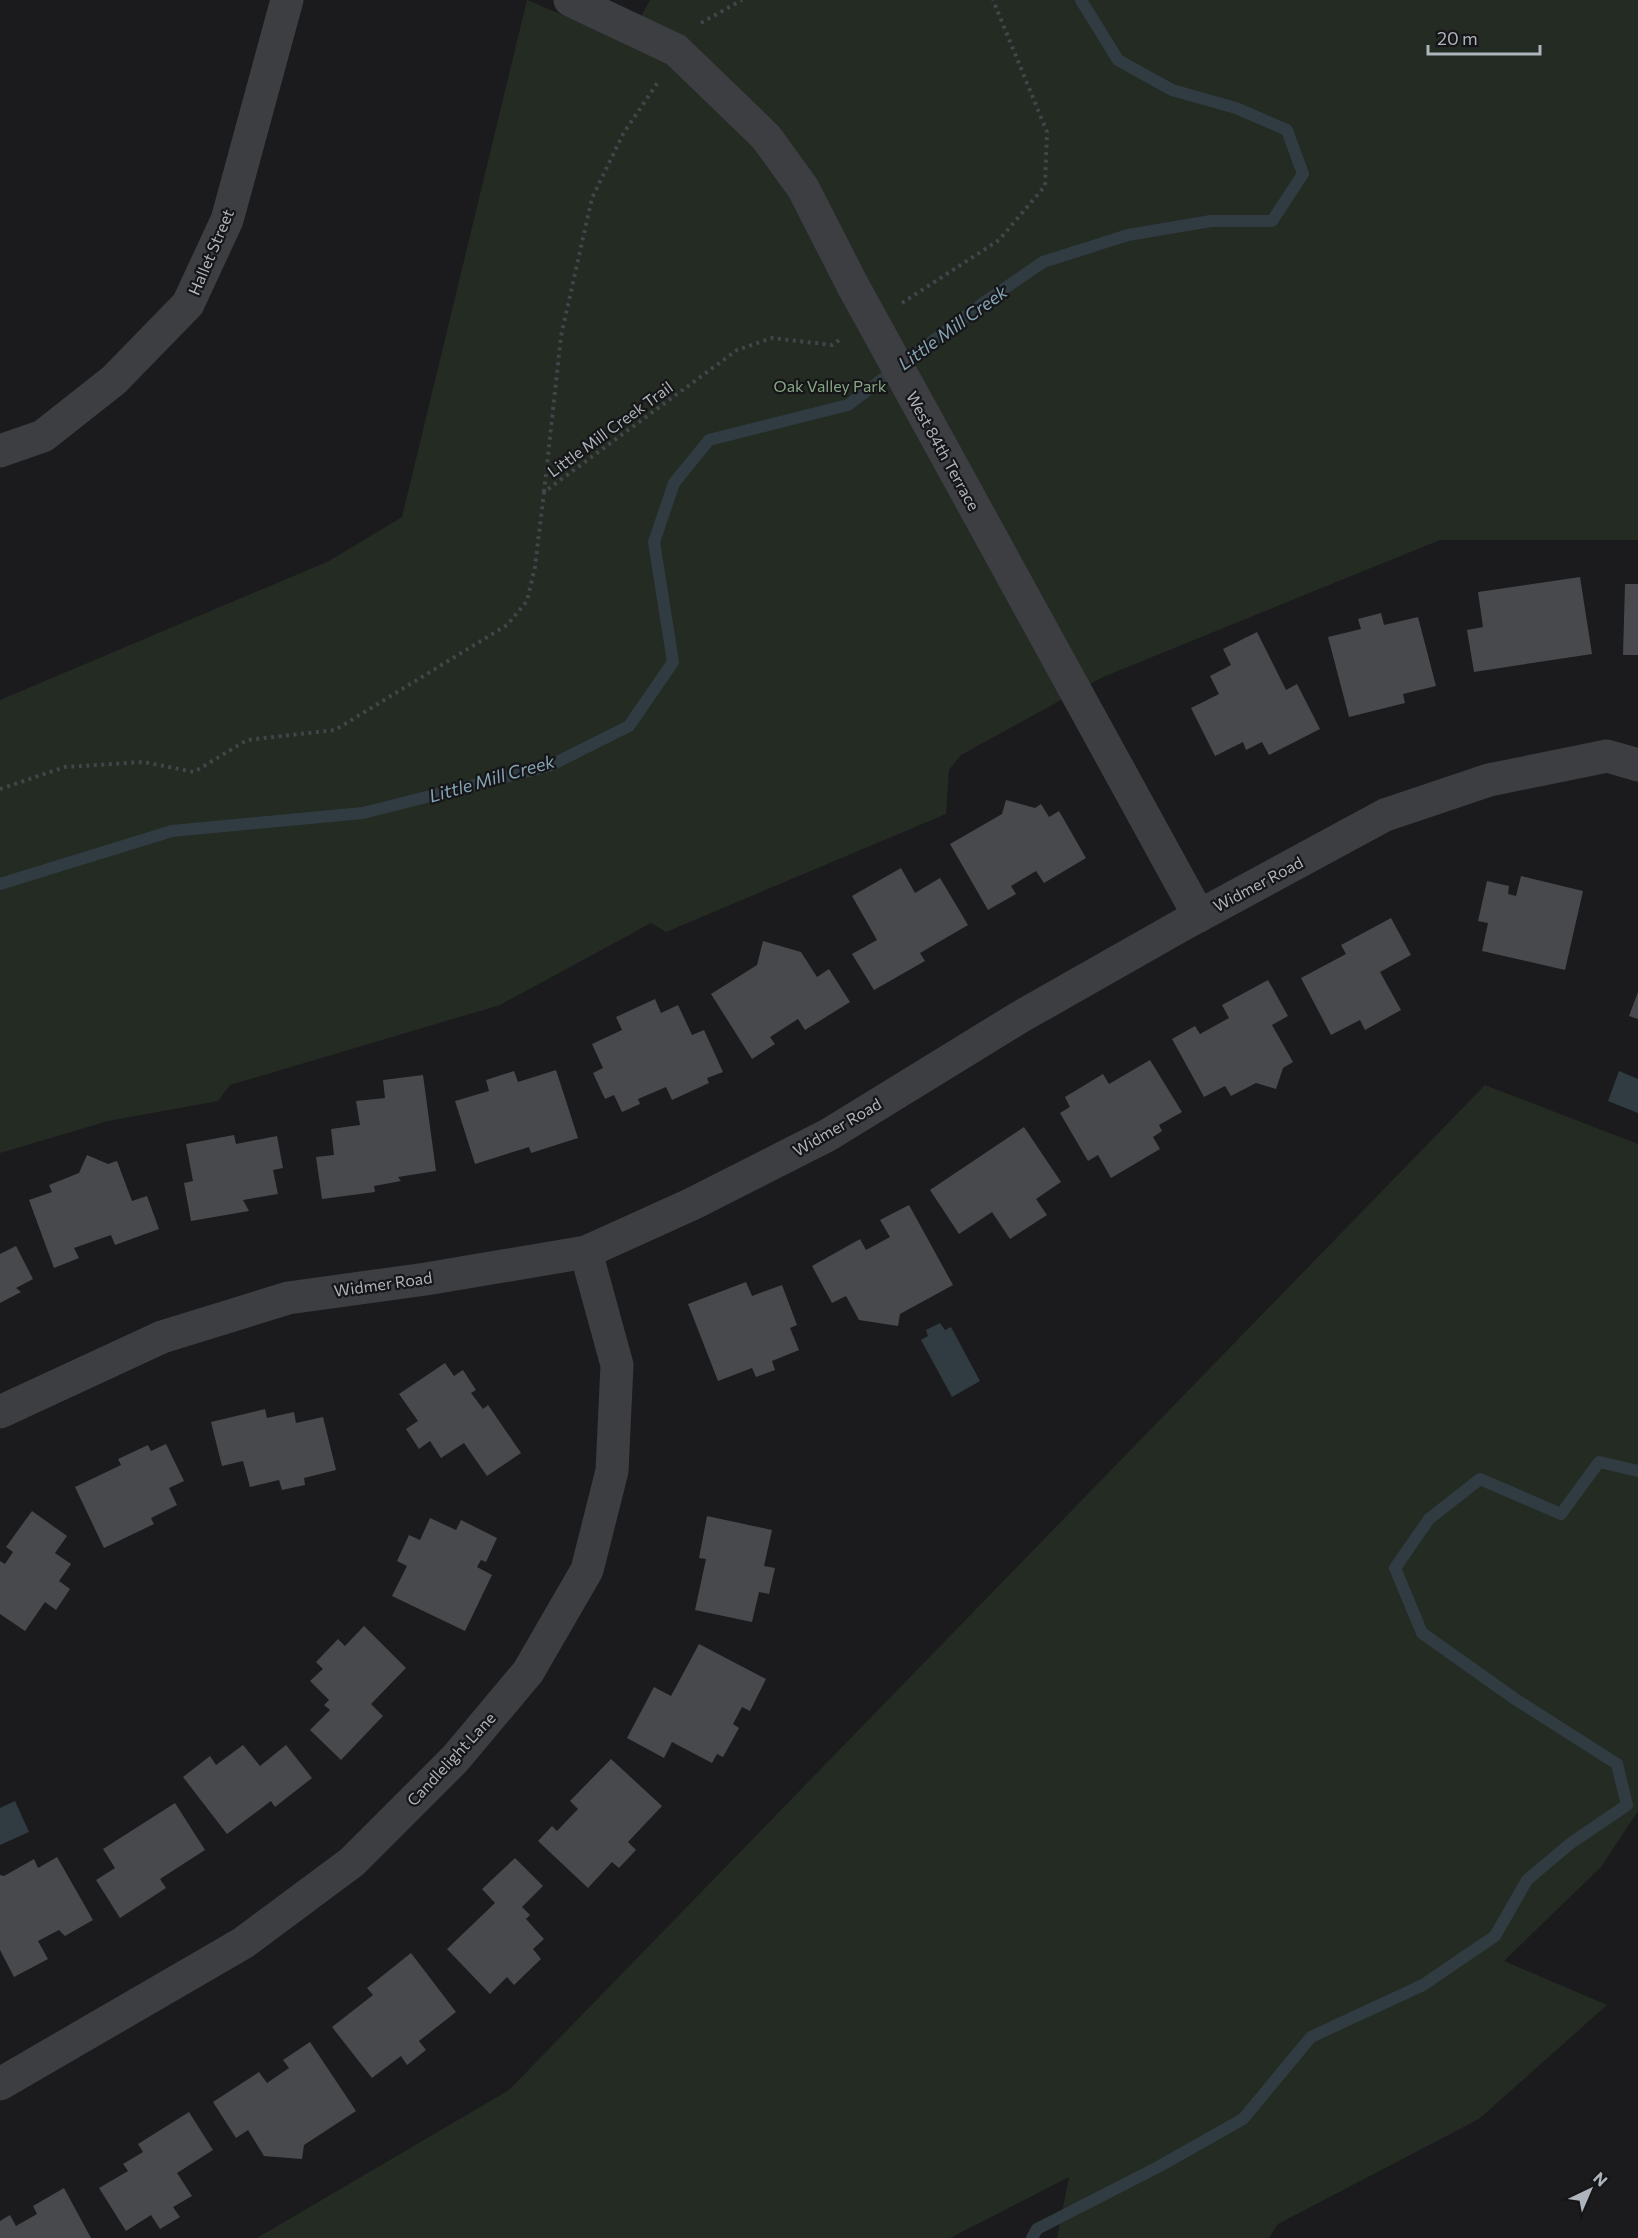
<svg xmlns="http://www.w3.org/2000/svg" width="1638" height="2238" viewBox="0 0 1638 2238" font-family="Commissioner,sans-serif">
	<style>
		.green { fill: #232b23 }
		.water { fill: #313c42 }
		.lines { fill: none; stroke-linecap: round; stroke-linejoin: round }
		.stream { stroke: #313c42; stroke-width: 12 }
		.building { fill: #48494d }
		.path { stroke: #424549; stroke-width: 4; stroke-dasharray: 3 4.5; stroke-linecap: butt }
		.minor { stroke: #3c3e42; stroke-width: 33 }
		.minor-bridge { stroke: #3c3e42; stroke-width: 33 }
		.labels { text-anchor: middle; stroke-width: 4.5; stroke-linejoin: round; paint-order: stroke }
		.street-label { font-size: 16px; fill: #aeb4bc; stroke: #161618 }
		.park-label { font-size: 16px; fill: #87a785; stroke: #161618 }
		.water-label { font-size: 18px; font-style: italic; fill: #86a5b6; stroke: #161618 }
	</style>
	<rect width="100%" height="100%" fill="#1b1b1d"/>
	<!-- green -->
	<path class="green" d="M527 0 627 42 650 0H1638V540H1440L1103 677 961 755 949 770 946 814 666 932 651 923 500 1005 230 1085 218 1101 108 1121 0 1153V700L329 561 402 517Z
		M1485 1085 1638 1144V1811L1601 1867 1504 1961 1607 2005 1479 2119 1278 2224 1269 2238H1057L1069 2177 950 2238H257L509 2090Z"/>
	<!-- water -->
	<path class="water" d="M1619 1071 1638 1079V1113L1608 1101Z
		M940 1323 945 1330 951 1327 980 1381 952 1397 921 1340 928 1336 926 1330Z
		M15 1801 29 1832 0 1845V1808Z"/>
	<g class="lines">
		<!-- stream -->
		<path class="stream" d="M0 884 172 831 363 813 549 766 629 726 673 662 654 542 674 483 709 440 848 405 979 306 1043 262 1128 235 1211 221H1272L1303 174 1287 130 1236 108 1172 90 1118 60 1081 0
			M1032 2238 1037 2229 1158 2167 1243 2119 1311 2037 1423 1985 1495 1936 1527 1880 1571 1843 1627 1805 1617 1764 1515 1699 1422 1633 1395 1568 1429 1519 1480 1479 1561 1514 1599 1462 1638 1471"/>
	</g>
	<!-- building -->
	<path class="building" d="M1580 577 1592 654 1474 672 1467 630 1483 627 1478 592Z
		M1625 584H1638V655H1623Z
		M1381 613 1384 625 1418 617 1436 686 1403 694 1405 703 1349 717 1328 637 1361 629 1358 619Z
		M1257 632 1286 690 1297 684 1320 729 1269 755 1262 742 1246 750 1243 742 1215 756 1191 708 1219 694 1210 676 1231 665 1223 649Z
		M1006 800 1035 808 1041 804 1049 817 1059 811 1086 858 1044 883 1036 871 1011 886 1016 894 988 910 950 844 1002 814Z
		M901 868 915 893 940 878 968 925 920 953 925 961 874 990 852 954 877 940 852 896Z
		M1521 876 1583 891 1565 970 1482 951 1488 923 1478 921 1487 881 1509 886 1508 894 1516 896Z
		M1391 918 1411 955 1380 972 1401 1010 1365 1030 1360 1020 1331 1035 1301 978 1346 954 1341 945Z
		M763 941 801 952 817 977 829 969 850 1002 805 1030 798 1019 770 1037 775 1044 752 1059 711 994 757 965Z
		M1268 980 1288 1016 1272 1025 1293 1062 1283 1068 1276 1089 1256 1083 1231 1096 1225 1086 1204 1097 1172 1039 1195 1026 1200 1034 1229 1018 1222 1005Z
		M1638 992V1019L1629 1016Z
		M655 999 661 1013 678 1005 692 1035 704 1030 723 1072 707 1078 709 1083 672 1100 666 1087 638 1099 640 1104 622 1112 614 1095 605 1099 593 1073 603 1068 592 1044 622 1030 616 1017Z
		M1150 1060 1182 1112 1159 1125 1162 1131 1153 1137 1160 1149 1111 1178 1098 1155 1088 1161 1060 1113 1070 1107 1065 1097 1103 1074 1109 1084Z
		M556 1070 578 1138 531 1153 529 1147 475 1164 455 1101 489 1091 486 1080 514 1071 518 1082Z
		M423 1075 436 1171 398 1177 401 1181 374 1186 375 1192 322 1199 316 1157 334 1155 331 1129 360 1125 356 1101 385 1098 383 1080Z
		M1024 1127 1061 1182 1036 1199 1047 1215 1010 1239 992 1212 959 1234 930 1190Z
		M234 1135 236 1144 277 1136 283 1168 273 1170 278 1194 243 1200 249 1211 191 1221 184 1183 193 1181 186 1144Z
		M87 1155 108 1164 117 1161 132 1201 147 1196 159 1229 115 1245 111 1235 74 1248 79 1258 54 1268 29 1200 52 1192 49 1185 79 1173Z
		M909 1205 953 1285 900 1314 898 1326 859 1320 846 1296 832 1303 812 1266 860 1239 866 1250 890 1237 880 1220Z
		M16 1246 33 1279 16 1288 21 1292 0 1303V1254Z
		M746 1282 752 1296 782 1285 797 1325 790 1328 799 1350 772 1361 775 1370 756 1377 752 1368 718 1381 688 1304Z
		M445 1363 454 1376 463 1370 476 1390 471 1393 483 1409 488 1405 521 1453 487 1476 464 1443 441 1458 430 1441 419 1449 406 1429 418 1421 399 1394Z
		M265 1409 267 1418 294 1412 296 1423 323 1417 336 1470 304 1478 305 1485 282 1490 279 1480 250 1487 243 1461 222 1466 211 1422Z
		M166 1444 184 1481 169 1488 177 1505 151 1518 154 1524 104 1548 75 1487 121 1465 118 1459 148 1445 151 1451Z
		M32 1511 67 1536 55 1553 71 1564 59 1581 70 1589 56 1610 45 1602 25 1631 0 1614V1561L5 1564 13 1552 6 1547Z
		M707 1516 772 1530 764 1566 775 1568 769 1594 759 1592 752 1622 695 1610 706 1559 699 1558Z
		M430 1518 456 1530 461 1520 497 1538 486 1562 481 1560 477 1567 492 1575 465 1631 392 1596 407 1566 397 1561 409 1535 420 1540Z
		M364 1626 406 1668 371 1704 383 1716 341 1760 310 1730 330 1710 324 1705 329 1700 310 1681 323 1669 316 1662 338 1639 345 1646Z
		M699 1644 766 1679 750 1711 742 1707 733 1724 739 1728 723 1757 717 1754 712 1763 672 1742 664 1758 627 1738 654 1687 671 1696Z
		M243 1745 260 1766 286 1745 312 1778 275 1807 271 1801 227 1834 183 1777 210 1756 216 1765Z
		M611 1759 662 1806 628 1842 636 1850 619 1868 612 1862 588 1888 538 1841 552 1826 557 1831 578 1809 570 1801Z
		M175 1803 205 1850 160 1879 166 1888 120 1918 96 1880 115 1868 103 1849Z
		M57 1857 93 1920 65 1936 59 1930 38 1941 48 1959 14 1977 0 1950V1875L4 1876 34 1859 38 1868Z
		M515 1858 543 1886 522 1907 530 1915 526 1919 544 1939 533 1949 541 1959 514 1985 507 1977 490 1994 447 1949 495 1903 482 1889Z
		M411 1953 456 2012 419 2041 426 2050 407 2065 401 2056 372 2078 332 2027 373 1995 367 1988Z
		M310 2042 356 2111 304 2145 302 2159 264 2156 248 2130 236 2138 213 2102 259 2072 267 2083 289 2068 283 2060Z
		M189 2112 213 2150 177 2173 192 2196 173 2207 180 2217 160 2229 151 2215 126 2231 99 2188 128 2171 123 2164 143 2152 138 2144Z
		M64 2188 91 2238H0V2221L10 2215 16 2226 37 2214 33 2206Z"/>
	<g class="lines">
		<!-- path -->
		<path class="path" d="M701 23 742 0
			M902 303 999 240 1045 186 1047 132 993 0
			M544 492 561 336 592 198 623 134 658 82
			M0 789 65 767 144 762 194 772 247 740 335 730 507 625 527 601 535 567 544 492 737 350 772 338 832 345 841 339"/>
		<!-- minor -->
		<path class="minor" d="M570 0 676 50 766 137 803 188 853 286
			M940 444 1199 916
			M0 451 43 436 114 380 188 304 227 220 287 0
			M0 1412 162 1337 288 1298 426 1279 586 1252 692 1204 828 1135 1020 1017 1182 925 1385 815 1489 780 1607 756 1638 765
			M0 2084 243 1943 352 1862 455 1759 528 1672 587 1570 612 1471 617 1365 586 1252"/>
		<!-- minor-bridge -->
		<path class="minor-bridge" d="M853 286 940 444"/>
	</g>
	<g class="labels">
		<!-- street labels -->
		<g class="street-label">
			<text transform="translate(211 252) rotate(-67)" y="6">Hallet Street</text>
			<text transform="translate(610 429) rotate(-36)" y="6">Little Mill Creek Trail</text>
			<text transform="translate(943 451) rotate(61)" y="6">West 84th Terrace</text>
			<text transform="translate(1258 884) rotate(-28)" y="6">Widmer Road</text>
			<text transform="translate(837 1127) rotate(-30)" y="6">Widmer Road</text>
			<text transform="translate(383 1284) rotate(-8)" y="6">Widmer Road</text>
			<text transform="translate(451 1759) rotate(-47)" y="6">Candlelight Lane</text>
		</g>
		<!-- park labels -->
		<g class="park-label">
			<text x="830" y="392">Oak Valley Park</text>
		</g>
		<!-- water labels -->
		<g class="water-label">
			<text transform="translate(953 328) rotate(-36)" y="6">Little Mill Creek</text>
			<text transform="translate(492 779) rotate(-16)" y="6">Little Mill Creek</text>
		</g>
	</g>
	<!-- north arrow -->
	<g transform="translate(1590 2190) rotate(44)" stroke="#161618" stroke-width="4.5" paint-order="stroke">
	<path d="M0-4.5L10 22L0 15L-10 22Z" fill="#aeb4bc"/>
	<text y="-9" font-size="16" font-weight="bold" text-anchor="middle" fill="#aeb4bc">N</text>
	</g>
	<!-- scale -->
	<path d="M1428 45v9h112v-9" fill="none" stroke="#aeb4bc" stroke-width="3"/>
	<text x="1437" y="45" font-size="18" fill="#aeb4bc" stroke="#161618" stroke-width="4.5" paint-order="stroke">20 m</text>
</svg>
